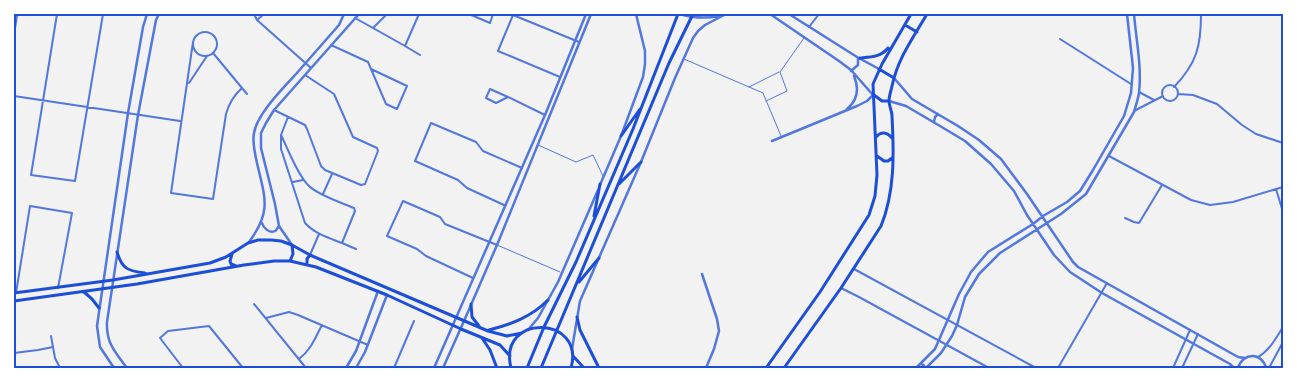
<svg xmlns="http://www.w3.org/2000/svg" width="1297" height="382" viewBox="0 0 1297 382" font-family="Barlow,sans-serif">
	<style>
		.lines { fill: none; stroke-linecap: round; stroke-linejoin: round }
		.pedestrian { stroke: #5277de; stroke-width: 1 }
		.minor { stroke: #5277de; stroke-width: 2 }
		.tertiary { stroke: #5277de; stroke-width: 2.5 }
		.primary { stroke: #1d4ed8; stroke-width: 3 }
		.neatline { fill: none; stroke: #1d4ed8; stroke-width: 2 }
	</style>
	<rect width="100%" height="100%" fill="#f2f2f2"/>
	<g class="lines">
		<!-- pedestrian -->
		<path class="pedestrian" d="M684 59 763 93 781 136
			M749 87 779 72
			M766 101 787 91 780 72 804 38
			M538 145 576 162 593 155 603 176
			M497 245 560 272"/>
		<!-- minor -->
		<path class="minor" d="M57 14 31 175 75 181 103 14
			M254 14 257 20 311 68
			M387 14 373 28 405 46 419 14
			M469 14 490 23 493 14
			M1282 14 1283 19
			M355 18 373 28
			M257 20 264 14
			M809 27 819 14
			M193 44a12 12 0 1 1 24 0a12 12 0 1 1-24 0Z
			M1060 39 1131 84
			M193 42 171 193 213 199 226 114C229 103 233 96 242 88
			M331 45 368 62 386 104 397 109 407 86 371 69
			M1283 45 1282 48 1283 53
			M405 46 420 55
			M213 53 247 94
			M560 77 498 51 513 15 579 42
			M189 83 207 56
			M1162 93a8 8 0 1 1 16 0a8 8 0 1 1-16 0Z
			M1174 87C1197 63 1201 46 1201 14
			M490 89 508 97 496 103 486 98Z
			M1139 92 1154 100
			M1178 94 1193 95 1217 104 1242 125 1256 134 1283 143
			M14 96 180 121
			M508 97 545 115
			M274 110 305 125 307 129 321 166 325 170 361 185 365 184 378 151 377 148 353 137 334 94 305 75
			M1134 111 1163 96
			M281 135C288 149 298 176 309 186 318 195 342 203 354 208L355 211 342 243C329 238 315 234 305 223L281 149Z
			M281 135 288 117
			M1109 156 1191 200 1210 205 1233 202 1283 187
			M293 182 303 180
			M1276 189 1283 212
			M323 194 332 174
			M504 205 467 188 458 180 415 161 431 123 476 142 483 151 522 168
			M1125 218 1134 222 1139 223 1162 185
			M342 243 356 249
			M310 255 319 234
			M854 269 1036 368
			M473 278 426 256 417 249 387 236 403 201 440 217 445 224 497 245
			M841 288 859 297 989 368
			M16 293 30 206 72 213 58 288
			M254 304 306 368
			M266 318 289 312 298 315 368 345
			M51 336 55 358 60 368
			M14 353 38 350 53 347
			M1258 357C1270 350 1276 338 1283 327
			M299 359C311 350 315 338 322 325
			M183 368 160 338 168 331 209 326 243 368
			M394 368 414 321
			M1058 368 1107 283
			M1173 368 1190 330
			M1182 368 1198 334
			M1269 368 1283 342"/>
		<!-- tertiary -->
		<path class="tertiary" d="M679 14C693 18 705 19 719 16
			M770 14 839 61 851 70 873 95 867 101 857 106 772 141
			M789 14 857 57 879 69
			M14 33 17 14
			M851 71 858 65V59
			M894 78 912 99 958 126 979 140 1001 159 1027 194 1073 262 1078 267 1238 357 1245 358
			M889 101 906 106 940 126 965 141 991 164 1014 191 1027 215 1054 255 1070 272 1102 293 1230 364 1234 368
			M847 109C858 100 859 88 854 76
			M934 122 935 117 938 114
			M600 185 621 136 643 77 645 64V51L636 14
			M262 223C263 227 269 234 275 231 276 231 278 227 279 226
			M249 242C272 211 265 198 257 163 255 153 252 143 254 133 257 114 283 88 296 74 310 58 324 42 339 25L344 14
			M292 245 279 226 275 204 261 148V133L266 123 274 110 359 14
			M702 274 717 319 719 331 714 349 706 368
			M528 330 538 318 558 282 598 190
			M572 349 580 301 641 162 675 78 693 38 698 31 705 25 726 14
			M921 363 926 368 941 353 952 336 957 325 965 297 979 274 1000 253 1061 214 1086 194 1134 112C1136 105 1138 99 1139 93 1142 67 1136 39 1134 14
			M114 368 100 347 97 326 128 113 143 27 147 14
			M127 368C115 352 106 343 107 322L138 115 156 20 159 14
			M346 368 356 351 378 291
			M356 368 365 352 387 295
			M434 368 545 115 586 14
			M443 368 464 321 497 245 591 14
			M916 368 935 349 959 294 971 272 988 252 1033 224 1043 216 1067 202 1080 191 1093 170 1124 116 1131 93 1133 68 1127 14
			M1238 368C1243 352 1262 352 1266 368"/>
		<!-- primary -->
		<path class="primary" d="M905 25 917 32
			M860 58C871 57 881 57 888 48
			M879 69 894 78
			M874 95 882 101H889
			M621 136 640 109
			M876 137C881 131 887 132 892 138
			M877 156 884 161H888L892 158
			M619 184 641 162
			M594 216 600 184
			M117 252C122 269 128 271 145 273
			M232 254 230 261 231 264 236 266
			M290 261 293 254 292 245
			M307 264V259L310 255
			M579 282 599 258
			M84 292 92 299 99 308
			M14 293 113 280 210 263 226 257 248 243 258 240H271L281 241 292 245 310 255 488 331 507 336 522 333
			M14 301 137 284 244 265 274 261H290L316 267 387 295 461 329 500 345 510 356
			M471 304 472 317 479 326
			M577 317 580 330 599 368
			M489 330C512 324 531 317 548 300
			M482 338 490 350 497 368
			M573 356 584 368
			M511 368C497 313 586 315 571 368
			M527 368 544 327 576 262 633 129 678 14
			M541 368 669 63 693 14
			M766 368 820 292 869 215 875 196 877 175 873 84 882 64 911 14
			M784 368 841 288 881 226C895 192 894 153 892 116 892 111 889 106 889 101 889 96 891 91 892 86 898 58 913 38 927 14"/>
	</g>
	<!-- border -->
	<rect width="1297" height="382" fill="none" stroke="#ffffff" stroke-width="30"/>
	<rect x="15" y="15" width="1267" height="352" class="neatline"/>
</svg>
